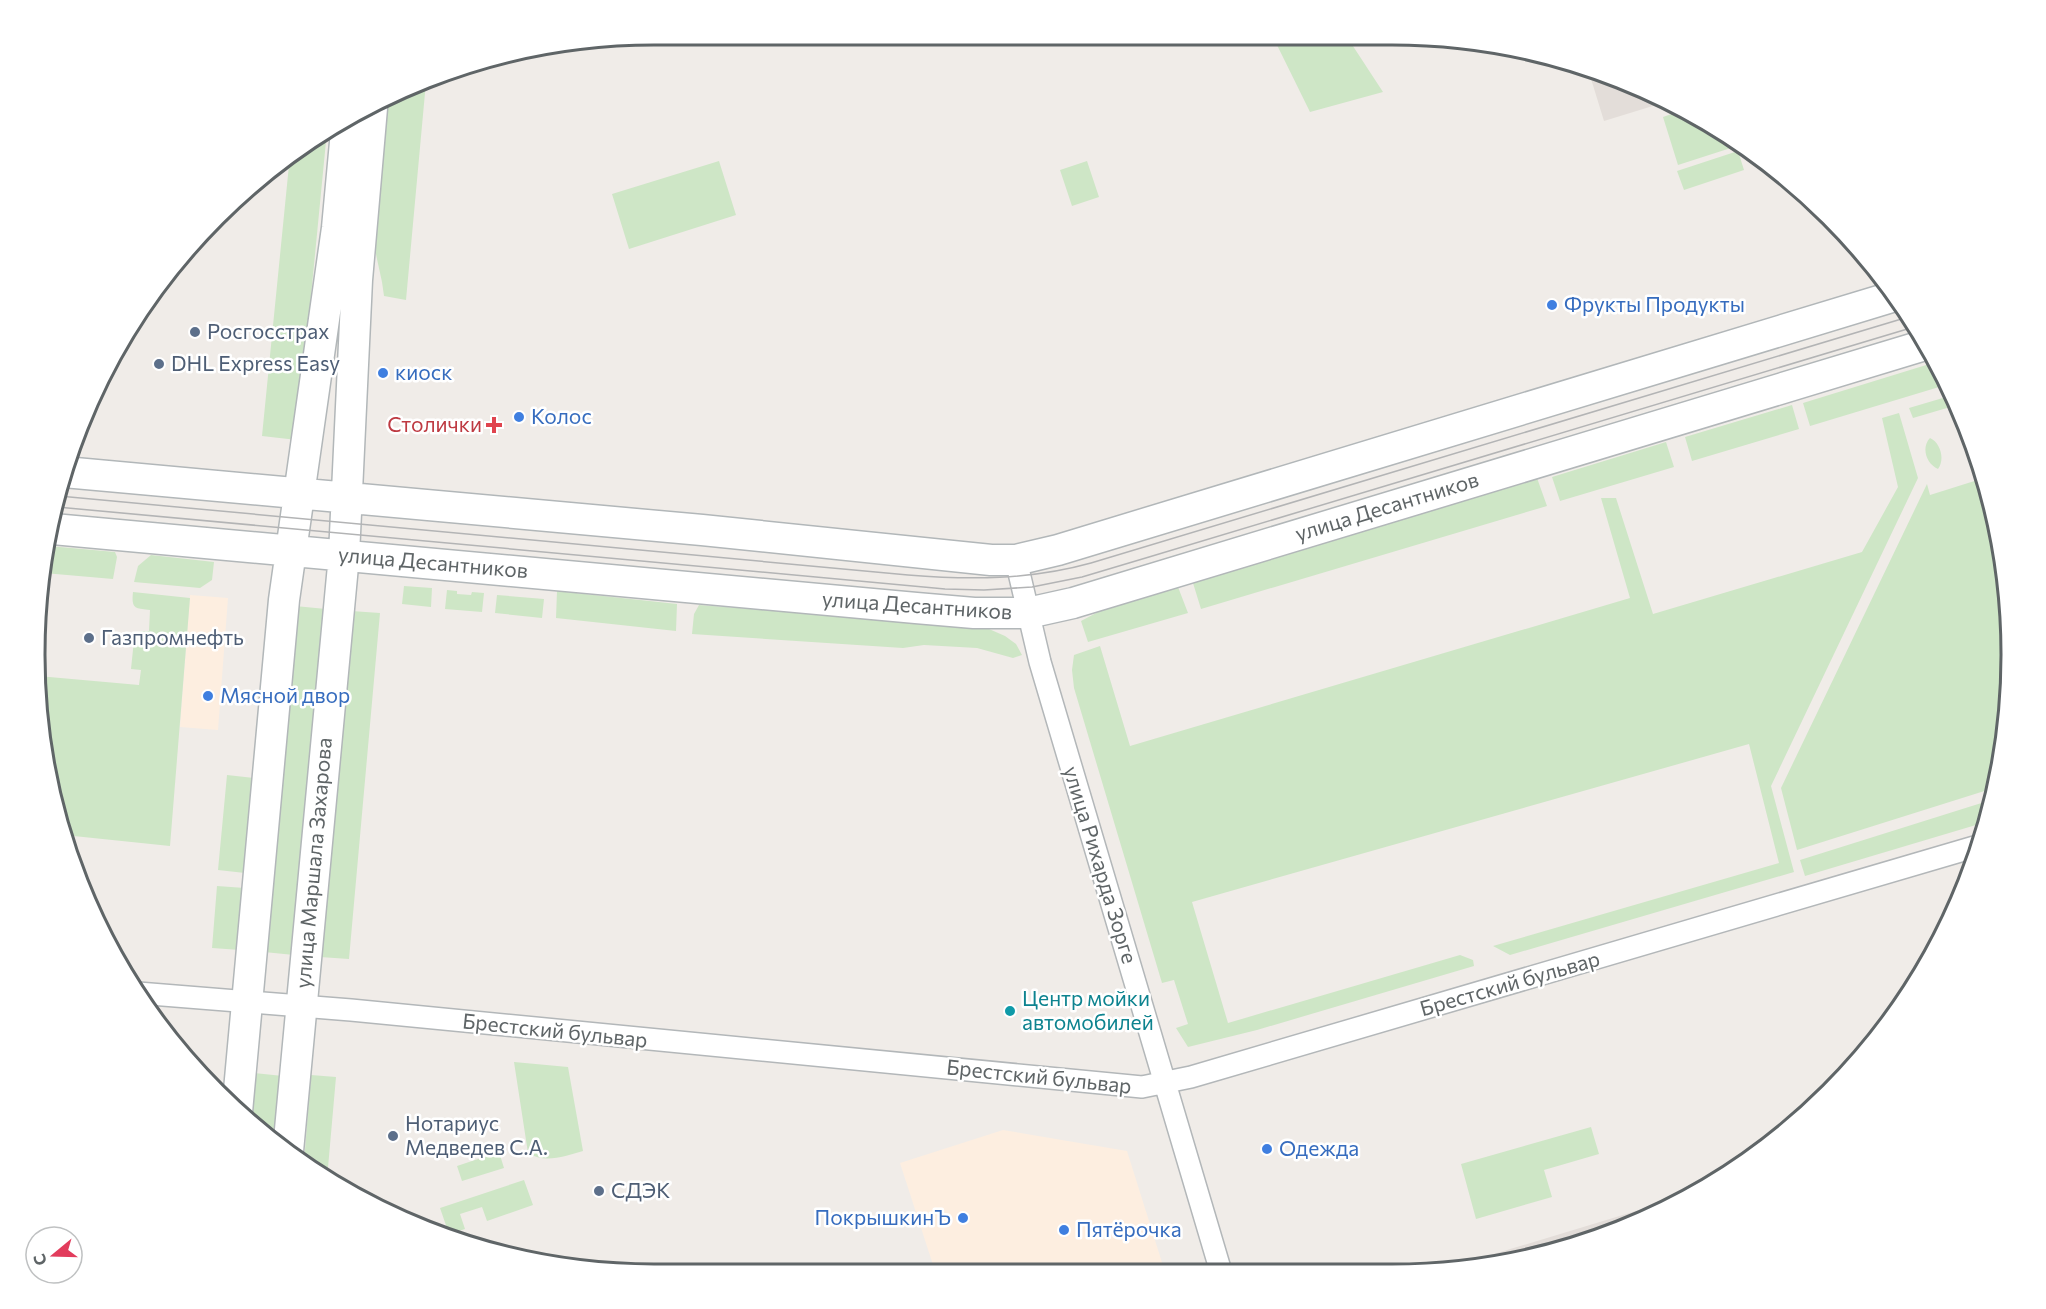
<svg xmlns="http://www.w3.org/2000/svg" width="2046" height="1309" viewBox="0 0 2046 1309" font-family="Commissioner,sans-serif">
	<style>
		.commercial { fill: #fdeee0 }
		.education { fill: #e3ddd9 }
		.green { fill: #cee6c6 }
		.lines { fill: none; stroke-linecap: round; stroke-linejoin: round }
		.street-casing { stroke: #b3b7b9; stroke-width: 24 }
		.secondary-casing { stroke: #b2b7b9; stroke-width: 33 }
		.street { stroke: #fff; stroke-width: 21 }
		.secondary { stroke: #fff; stroke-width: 30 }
		.tram { stroke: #b3b4b5; stroke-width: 1.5 }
		.shop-dot { fill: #3f7fe0; stroke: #fff; stroke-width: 2 }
		.service-dot { fill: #5c6f8a; stroke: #fff; stroke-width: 2 }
		.health-dot { fill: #e0444e; stroke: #fff; stroke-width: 2 }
		.culture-dot { fill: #0f9aa8; stroke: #fff; stroke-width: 2 }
		.labels { text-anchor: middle; stroke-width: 5; stroke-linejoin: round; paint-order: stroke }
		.shop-label { font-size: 21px; fill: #366cbe; stroke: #fff; text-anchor: start }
		.service-label { font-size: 21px; fill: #4e5e75; stroke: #fff; text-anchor: start }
		.health-label { font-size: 21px; fill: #be3a42; stroke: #fff; text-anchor: end }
		.street-label { font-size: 21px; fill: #5f6567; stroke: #fff }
		.culture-label { font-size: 21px; fill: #0d838f; stroke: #fff; text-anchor: start }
		.rim { fill: none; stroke: #5f6567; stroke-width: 3 }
	</style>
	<rect width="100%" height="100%" fill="#f0ece8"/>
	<!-- commercial -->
	<path class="commercial" d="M190 595 228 598 218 730 180 727Z
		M1003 1130 1127 1151 1165 1272 935 1271 900 1163Z"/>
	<!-- education -->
	<path class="education" d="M1588 69 1665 98 1669 101 1604 121Z
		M1692 1194 1666 1210 1552 1253 1458 1269 1461 1264Z"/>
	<!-- green -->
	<path class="green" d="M1296 40H1349L1383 92 1310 112 1277 45Z
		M426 82 406 300 384 296 382 282 372 236 385 102Z
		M1683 110 1737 146 1678 165 1663 117Z
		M327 131 297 440 262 436 290 155 310 139Z
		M1738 151 1744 170 1684 190 1677 171Z
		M719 161 736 215 629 249 612 194Z
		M1087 161 1099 197 1072 206 1060 170Z
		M1936 362 1949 384 1810 426 1803 403Z
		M1953 395 1957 405 1913 418 1909 408Z
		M1792 405 1799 429 1692 461 1685 437Z
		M1899 413 1918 478 1771 786 1794 872 1510 955 1493 946 1779 863 1749 744 1192 902 1228 1023 1460 955 1473 960 1474 966 1257 1030 1188 1047 1176 1028 1188 1024 1174 980 1162 983 1074 688 1072 670 1074 655 1100 646 1130 746 1630 598 1601 498H1616L1653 614 1862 552 1898 487 1882 418Z
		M1930 438C1941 443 1945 460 1938 469 1926 464 1921 447 1930 438Z
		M1666 442 1674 467 1560 501 1552 477Z
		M1537 478 1547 506 1201 609 1193 583Z
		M1984 478 1990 494 2010 614 2006 735 1994 788 1797 850 1781 788 1927 484 1930 495Z
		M49 546 115 552 117 557 113 579 44 573Z
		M151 555 214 562 212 580 200 588 134 582 138 566Z
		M404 586 432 588 431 607 402 604Z
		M1178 587 1188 613 1088 642 1081 621 1098 612Z
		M447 590 457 591V594L471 595 472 592 484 593 482 612 445 609Z
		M557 591 677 604 676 631 556 618Z
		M133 592 190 598 170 846 64 835C43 785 40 730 38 676L139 685 141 670 131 669 134 640 138 632 149 631 150 610C136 608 131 610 133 592Z
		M497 595 544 599 542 618 495 613Z
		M699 605 906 621 989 629 1005 636 1016 644 1022 655 1013 658 977 648 924 645 903 648 692 634 694 614Z
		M295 606 326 609 294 955 264 952Z
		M351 611 380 613 349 959 320 957Z
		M227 775 254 778 245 873 218 870Z
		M1991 800 1986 822 1805 876 1800 860Z
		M217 886 245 888 240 950 212 948Z
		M514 1062 568 1067 583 1151C565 1156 545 1164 528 1153Z
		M254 1073 283 1076 277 1143 249 1123Z
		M311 1075 336 1077 327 1179 304 1162Z
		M1591 1127 1599 1154 1544 1170 1552 1197 1476 1219 1461 1164Z
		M499 1152 504 1168 462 1181 457 1166Z
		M524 1180 533 1205 487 1221 482 1207 460 1214 465 1229 449 1234 440 1208Z"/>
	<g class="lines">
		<defs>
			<path id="street" d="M1016 560 1040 662 1221 1272
				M138 993 351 1010 1142 1087 1191 1077 1981 845"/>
			<path id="secondary" d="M64 472 702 530 991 560H1016L1058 550 1895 296
				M53 529 916 608 974 613H1028L1073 603 1925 345
				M237 1112 284 600 337 228 347 121
				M288 1151 344 555 357 280 372 108"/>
		</defs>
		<!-- street casing -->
		<use href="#street" class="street-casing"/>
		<!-- secondary casing -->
		<use href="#secondary" class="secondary-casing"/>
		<!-- street -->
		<use href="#street" class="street"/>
		<!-- secondary -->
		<use href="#secondary" class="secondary"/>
		<!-- tram -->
		<path class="tram" d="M59 496 908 575C970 580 1030 580 1091 563L1908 317
			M57 507 945 589 984 590 1032 587 1082 577 1149 557 1914 327"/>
	</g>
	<!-- markers -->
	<g class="shop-dot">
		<circle cx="1552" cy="305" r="6"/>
		<circle cx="383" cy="373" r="6"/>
		<circle cx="519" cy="417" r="6"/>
		<circle cx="208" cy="696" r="6"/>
		<circle cx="1267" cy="1149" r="6"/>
		<circle cx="963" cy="1218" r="6"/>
		<circle cx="1064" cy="1230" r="6"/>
	</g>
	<g class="service-dot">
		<circle cx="195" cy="332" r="6"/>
		<circle cx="159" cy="364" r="6"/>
		<circle cx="89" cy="638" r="6"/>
		<circle cx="393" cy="1136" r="6"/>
		<circle cx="599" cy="1191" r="6"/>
	</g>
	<path class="health-dot" d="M491 416h6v6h6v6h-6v6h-6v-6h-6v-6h6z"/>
	<circle class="culture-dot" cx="1010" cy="1011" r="6"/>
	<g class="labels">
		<!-- shop labels -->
		<g class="shop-label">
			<text x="1564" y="312">Фрукты Продукты</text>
			<text x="395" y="380">киоск</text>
			<text x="531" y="424">Колос</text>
			<text x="220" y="703">Мясной двор</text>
			<text x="1279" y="1156">Одежда</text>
			<text x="951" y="1225" text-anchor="end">ПокрышкинЪ</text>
			<text x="1076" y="1237">Пятёрочка</text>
		</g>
		<!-- service labels -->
		<g class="service-label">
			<text x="207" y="339">Росгосстрах</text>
			<text x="171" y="371">DHL Express Easy</text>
			<text x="101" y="645">Газпромнефть</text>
			<text x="405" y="1131">Нотариус<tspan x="405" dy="24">Медведев С.А.</tspan></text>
			<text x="611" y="1198">СДЭК</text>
		</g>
		<!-- health labels -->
		<g class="health-label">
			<text x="482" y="432">Столички</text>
		</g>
		<!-- street labels -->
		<g class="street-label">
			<text transform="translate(1387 507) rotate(-17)" y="7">улица Десантников</text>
			<text transform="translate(433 563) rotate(5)" y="7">улица Десантников</text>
			<text transform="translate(917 606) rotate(4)" y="7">улица Десантников</text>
			<text transform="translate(314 863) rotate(-85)" y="7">улица Маршала Захарова</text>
			<text transform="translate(1100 865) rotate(73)" y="7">улица Рихарда Зорге</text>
			<text transform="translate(1510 984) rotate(-16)" y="7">Брестский бульвар</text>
			<text transform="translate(555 1031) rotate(6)" y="7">Брестский бульвар</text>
			<text transform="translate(1039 1077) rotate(6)" y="7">Брестский бульвар</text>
		</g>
		<!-- culture labels -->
		<g class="culture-label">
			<text x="1022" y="1006">Центр мойки<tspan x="1022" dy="24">автомобилей</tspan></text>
		</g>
	</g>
	<!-- crop -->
	<path d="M0 0H2046V1309H0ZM654 45H1392A609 609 0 0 1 2001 654V655A609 609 0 0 1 1392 1264H654A609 609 0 0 1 45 655V654A609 609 0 0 1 654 45Z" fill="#fff" fill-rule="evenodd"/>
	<path class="rim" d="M654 45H1392A609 609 0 0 1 2001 654V655A609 609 0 0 1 1392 1264H654A609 609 0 0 1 45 655V654A609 609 0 0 1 654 45Z"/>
	<!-- north arrow -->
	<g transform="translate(54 1255) rotate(251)"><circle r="28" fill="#ffffff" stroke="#bfc1c2" stroke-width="1.5"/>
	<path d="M0-4.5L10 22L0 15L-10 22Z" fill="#e23c5c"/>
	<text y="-9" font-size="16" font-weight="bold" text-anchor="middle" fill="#5f6567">С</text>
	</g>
</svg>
